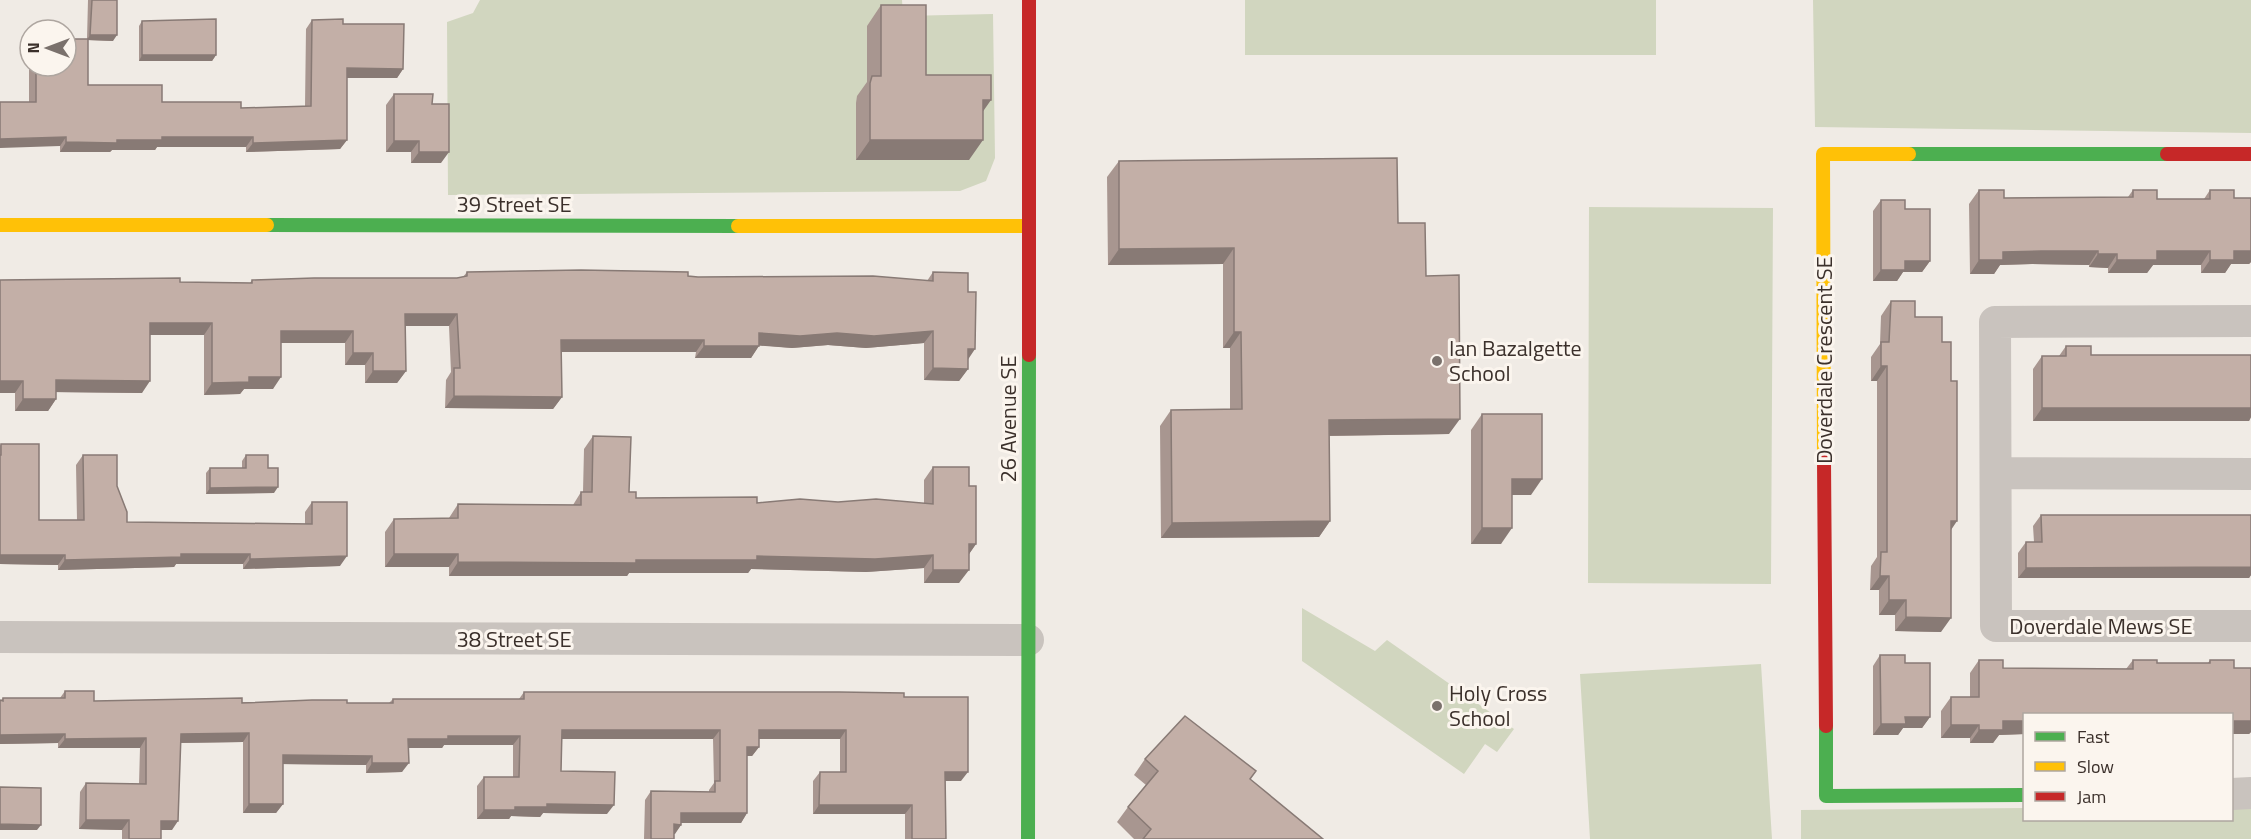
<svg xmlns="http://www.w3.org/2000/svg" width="2251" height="839" viewBox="0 0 2251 839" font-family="'Titillium Web',sans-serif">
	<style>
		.green { fill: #d1d6bf }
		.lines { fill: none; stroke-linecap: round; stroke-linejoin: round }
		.street { stroke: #c9c3be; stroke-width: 32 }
		.fast { stroke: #4caf50; stroke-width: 14 }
		.slow { stroke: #ffc107; stroke-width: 14 }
		.jam { stroke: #c62828; stroke-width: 14 }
		.wall { fill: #a89690 }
		.shaded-wall { fill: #887a75 }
		.building { fill: #c3afa7; stroke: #887a75; stroke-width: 1.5 }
		.poi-dot { fill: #7a716c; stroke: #fbf5ee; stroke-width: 2 }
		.labels { text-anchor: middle; stroke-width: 6; stroke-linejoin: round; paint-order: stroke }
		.street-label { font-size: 22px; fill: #3b302b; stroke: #fbf5ee }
		.poi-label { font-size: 22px; fill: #3b302b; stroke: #fbf5ee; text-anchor: start }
	</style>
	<rect width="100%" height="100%" fill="#f0ebe5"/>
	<!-- green -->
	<path class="green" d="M480 0H902L903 16 993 14 995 158 986 181 960 191 448 195 447 22 473 13Z
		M1245 0H1656V55H1245Z
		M1813 0H2251V133L1815 127Z
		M1589 207 1773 208 1771 584 1588 583Z
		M1302 608 1375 651 1387 640 1514 729 1497 752 1485 744 1464 774 1302 661Z
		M1761 664 1772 839H1590L1580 674Z
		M2232 805H2251V839H1801V810L2024 808V820H2232Z"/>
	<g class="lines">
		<!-- street -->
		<path class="street" d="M2251 321 1995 322 1996 626H2251
			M1996 473 2251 474
			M0 637 1028 640
			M2232 794 2251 793"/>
		<!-- fast -->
		<path class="fast" d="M1909 154H2167
			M267 225 738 226
			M1826 726V796L2024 795
			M1028 839 1029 355"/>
		<!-- slow -->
		<path class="slow" d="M0 225H267
			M738 226H1029
			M1824 461 1823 154H1909"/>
		<!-- jam -->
		<path class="jam" d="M2167 154H2251
			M1029 355V0
			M1824 461 1826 726"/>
	</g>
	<!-- wall -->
	<path class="wall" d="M88 0H117L113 41 88 40V85L162 102 241 108 305 106 306 29 312 20 343 24 403 69 397 78H347V140L340 149 246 152V147H157L155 150H112L110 152H60V146L29 102V48L30 47V66H66L87 39Z
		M881 5 926 75 983 111 969 160H856V103L857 96 867 82V26Z
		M142 21 216 55 212 61H139V26Z
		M394 94 432 104 441 163H411V152H386V105Z
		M1119 161 1398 223 1426 276 1449 434 1329 436 1330 521 1319 537 1161 538 1160 426 1171 410 1230 409V348H1223V264L1108 265 1107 177Z
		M1979 190 2004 198 2128 197 2133 190 2157 199H2204L2210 190 2234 198H2251V262L2249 264H2231L2225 273H2201V265H2153L2147 273H2108V268L2089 267V265L2032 264 2000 265 1994 274H1970L1969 204Z
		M1881 200 1905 209 1930 261 1922 272H1903L1897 281H1873V211Z
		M467 272 698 277 927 281 933 272 968 360V369L959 381 924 380V343L866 348 828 345 792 348 759 345 751 358H695L696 352H561L562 397 553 409 445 408 446 380 451 372 449 326H405L406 371 397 383H365V365H345V343H281L273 389H244L240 394 204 395V335H150L142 393 56 392V399L48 411H15V393H0V280L250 283 252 280 457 278 463 277Z
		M1891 301 1915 317 1942 342 1951 530 1941 632 1895 631V615H1879V590H1870L1871 566 1877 557V381H1871V357L1880 344 1881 316Z
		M2066 346 2091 355H2251V417L2249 421H2033V369L2042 356H2059Z
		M1482 414 1531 495H1512L1501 544H1471V430Z
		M593 436 629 492 636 498 757 503 838 502 924 503V480L933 467 969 486 976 544 969 554 959 583H924V568L866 572 751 569 748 573H629L627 576H449V567H385V532L394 519 449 518 458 504 573 505 581 492H583L584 449Z
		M1 444 39 520H77L76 465 83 455 117 486 127 522 305 524V512L312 502 340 566 243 569V564H176L174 567 58 570V565L0 564V446Z
		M246 455 268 468 274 493 206 494V473L210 468H242V461Z
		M2041 515H2251V575L2249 578H2018V553L2026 542H2034L2033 526Z
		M1880 655 1905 663 1930 717 1922 728H1903L1898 735H1873V666Z
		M1979 660 2003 668 2126 669 2133 660 2157 663H2208L2210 660 2234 668H2251V732L2249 734H2232V714H2025V734L1999 735 1993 743H1970V738H1941V711L1951 697H1970V673Z
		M65 691 94 701 347 703H389L393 699H519L524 692 904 697 961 781H945L946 839H905V814H813V781L820 772H840V739H759V747L752 756H747V813L741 823H681V825L674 834V839H644L645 800 651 791 709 792V790L714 783 713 739H562L561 771 607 814 543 813 540 817 511 816 509 819H477V786L484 777H513V745H444L442 748H408L402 772 366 773V765L283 764V804L276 813H243V742L181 743 172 830H161V839H122V830L79 829 80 792 86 783 139 784 140 748H58V743L0 744V700H1L3 698H60Z
		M1145 759 1250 779 1323 839H1134L1117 822 1128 807 1146 785 1134 775Z"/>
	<!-- shaded-wall -->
	<path class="shaded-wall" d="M90 35H117L113 41 87 40Z
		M142 55H216L212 61H139Z
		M347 68 403 69 397 78H340Z
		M983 100H991L977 120Z
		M66 137 60 146 0 148V139Z
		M162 137H253L246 147H157L155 150H112L110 152H60L66 142Z
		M347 140 340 149 246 152 253 143Z
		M870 140H983L969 160H856Z
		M394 141H419L411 152H386Z
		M419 152H449L441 163H411Z
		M1234 248 1223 264 1108 265 1119 249Z
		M2041 251H2098L2089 265 2032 264 2000 265 1994 274H1970L1979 260 2003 252Z
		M2157 251H2210L2201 265H2153L2147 273H2108L2117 260Z
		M2234 251H2251V262L2249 264H2231L2225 273H2201L2210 260Z
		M2098 254H2117L2108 268 2089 267Z
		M1905 261H1930L1922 272H1903L1897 281H1873L1881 270Z
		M405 314H457L449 326H396Z
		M150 323H212L204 335H142Z
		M281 331H353L345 343H273Z
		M933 331 924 343 866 348 828 345 792 348 751 345 759 333Z
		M1234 332H1241L1230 348H1223Z
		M561 340H704L696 352H553Z
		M704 346H759L751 358H695Z
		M968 349H975L967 361Z
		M353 353H373L365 365H345Z
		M1881 366H1887L1877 381H1871Z
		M933 368 968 369 959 381 924 380Z
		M373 371H406L397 383H365Z
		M249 377H281L273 389H244L240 394 204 395 212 383Z
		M56 380 150 381 142 393 48 392Z
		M0 381H23L15 393H0Z
		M454 396 562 397 553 409 445 408Z
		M23 399H56L48 411H15Z
		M2042 408H2251V417L2249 421H2033Z
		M1460 419 1449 434 1318 436 1329 420Z
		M1512 479H1542L1531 495H1501Z
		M278 487 274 493 206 494 210 488Z
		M1330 521 1319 537 1161 538 1172 523Z
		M1951 521H1957L1947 536Z
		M1482 528H1512L1501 544H1471Z
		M969 544H976L967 557Z
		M181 554H250L243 564H176L174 567 58 570 65 560Z
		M394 554H458L449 567H385Z
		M0 555H65L58 565 0 564Z
		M933 555 924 568 866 572 751 569 748 573H629L627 576H449L458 562 636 560 757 556Z
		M347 556 340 566 243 569 250 559Z
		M2251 567V575L2249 578H2018L2026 568Z
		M933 570H969L959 583H924Z
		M1880 576H1889L1879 590H1870Z
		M1889 600H1906L1895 615H1879Z
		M1906 617 1951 618 1941 632 1895 631Z
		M1905 717H1930L1922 728H1903L1898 735H1873L1881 724Z
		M2003 721H2025V734L1999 735 1993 743H1970L1979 730Z
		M2234 721H2251V732L2249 734H2232V725Z
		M1951 725H1979L1970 738H1941Z
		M562 730H720L713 739H555Z
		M759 730H846L840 739H752Z
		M249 733 243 742 175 743 181 734Z
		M65 734 58 743 0 744V735Z
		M448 736H520L513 745H444L442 748H402L408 739Z
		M146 738 140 748H58L65 739Z
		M747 747H759L752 756H741Z
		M283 755 372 756 366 765 277 764Z
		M372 763H409L402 772 366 773Z
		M945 772H968L961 781H939Z
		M249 804H283L276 813H243Z
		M547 804 614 805 607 814 543 813 540 817 511 816 509 819H477L484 810Z
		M819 805H912L905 814H813Z
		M681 813H747L741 823H675Z
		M86 820H129L122 830 79 829Z
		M161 821H178L172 830H154Z
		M0 824 41 825 37 830H0Z
		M674 824 681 825 675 834H667Z"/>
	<!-- building -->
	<path class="building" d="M92 0H117V35H90Z
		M881 5H926V75H991V100H983V140H870V83L872 76H881Z
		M216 19V55H142V21Z
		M343 19V24H404L403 69 347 68V140L253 143V137H162V140H117V143L66 142V137L0 139V102H36V66H66V39H88V85H162V102H241V108L311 106 312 20Z
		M394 94H433L432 104H449V152H419V141H394Z
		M1397 158 1398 223H1425L1426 276 1459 275 1460 419 1329 420 1330 521 1172 523 1171 410 1242 409 1241 332H1234V248L1119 249V161Z
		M1979 190H2004V198L2133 197V190H2157V199H2210V190H2234V198H2251V251H2234V260H2210V251H2157V260H2117V254H2098V251H2041L2003 252V260H1979Z
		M1881 200H1905V209H1930V261H1905V270H1881Z
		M581 270 688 272V276L698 277 873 276 933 281V272L968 273V292H976L975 349H968V369L933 368V331L874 336 837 333 800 336 759 333V346H704V340H561L562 397 454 396V368H460L457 314H405L406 371H373V353H353V331H281V377H249V382L212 383V323H150V381L56 380V399H23V381H0V280L180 278V282L252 283V280L314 278H457L467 276V272Z
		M1891 301H1915V317H1942V342H1951V381H1957V521H1951V618L1906 617V600H1889V576H1880L1881 552H1887V366H1881V342H1889Z
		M2066 346H2091V355H2251V408H2042V356H2066Z
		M1482 414H1542V479H1512V528H1482Z
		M593 436 631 437 629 492H636V498L757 497V503L800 499 838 502 876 499 933 504V467H969V486H976V544H969V570H933V555L875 559 757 556V560H636V563L458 562V554H394V519L458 518V504L581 505V492H592Z
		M1 444H39V520H84L83 455H117V486L127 512V522L312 524V502H347V556L250 559V554H181V557L65 560V555H0V455H1Z
		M246 455H268V468H278V487L210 488V468H246Z
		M2041 515H2251V567L2026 568V542H2042Z
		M1880 655H1905V663H1930V717H1905L1906 724H1881Z
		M1979 660H2003V668L2133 669V660H2157V663H2210V660H2234V668H2251V721H2234V729H2232V714H2025V721H2003V730H1979V725H1951V697H1979Z
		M65 691H94V701L242 698V703L312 700H347V703H393V699H524V692H839L904 693V697H968V772H945L946 839H912V805H819L820 772H846V730H759V747H747V813H681V825L674 824V839H651V791L715 792V781H720V730H562L561 771 615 772 614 805 547 804V807H515V810H484V777H519L520 736H448V739H408L409 763H372V756L283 755V804H249V733L181 734 178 821H161V839H129V820H86V783L146 784V738L65 739V734L0 735V700L3 701V698H65Z
		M1185 716 1256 771 1250 779 1323 839H1143L1151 829 1128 807 1158 771 1145 759Z
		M0 787 41 788V825L0 824Z"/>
	<!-- markers -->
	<g class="poi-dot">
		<circle cx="1437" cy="361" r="6"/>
		<circle cx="1437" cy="706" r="6"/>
	</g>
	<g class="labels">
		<!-- street labels -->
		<g class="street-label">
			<text x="514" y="212">39 Street SE</text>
			<text transform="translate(1824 360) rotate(-90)" y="8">Doverdale Crescent SE</text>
			<text transform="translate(1008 419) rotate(-90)" y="8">26 Avenue SE</text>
			<text x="2101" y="634">Doverdale Mews SE</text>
			<text x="514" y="647">38 Street SE</text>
		</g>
		<!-- poi labels -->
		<g class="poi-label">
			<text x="1449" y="356">Ian Bazalgette<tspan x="1449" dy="25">School</tspan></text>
			<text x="1449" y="701">Holy Cross<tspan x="1449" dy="25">School</tspan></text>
		</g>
	</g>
	<!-- legend -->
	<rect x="2023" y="713" width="210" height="108" fill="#fbf5ee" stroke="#aea6a0" stroke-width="1.5"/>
	<rect x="2035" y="732" width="30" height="9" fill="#4caf50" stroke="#aea6a0" stroke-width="1.5"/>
	<text x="2077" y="743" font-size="18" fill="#3b302b">Fast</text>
	<rect x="2035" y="762" width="30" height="9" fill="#ffc107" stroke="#aea6a0" stroke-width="1.5"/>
	<text x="2077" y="773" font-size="18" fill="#3b302b">Slow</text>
	<rect x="2035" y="792" width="30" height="9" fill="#c62828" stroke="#aea6a0" stroke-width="1.5"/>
	<text x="2077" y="803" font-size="18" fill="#3b302b">Jam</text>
	<!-- north arrow -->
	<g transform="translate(48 48) rotate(270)"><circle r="28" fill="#fbf5ee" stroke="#aea6a0" stroke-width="1.5"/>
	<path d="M0-4.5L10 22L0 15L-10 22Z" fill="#7a716c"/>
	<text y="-9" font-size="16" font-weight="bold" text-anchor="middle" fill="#3b302b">N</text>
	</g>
</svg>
